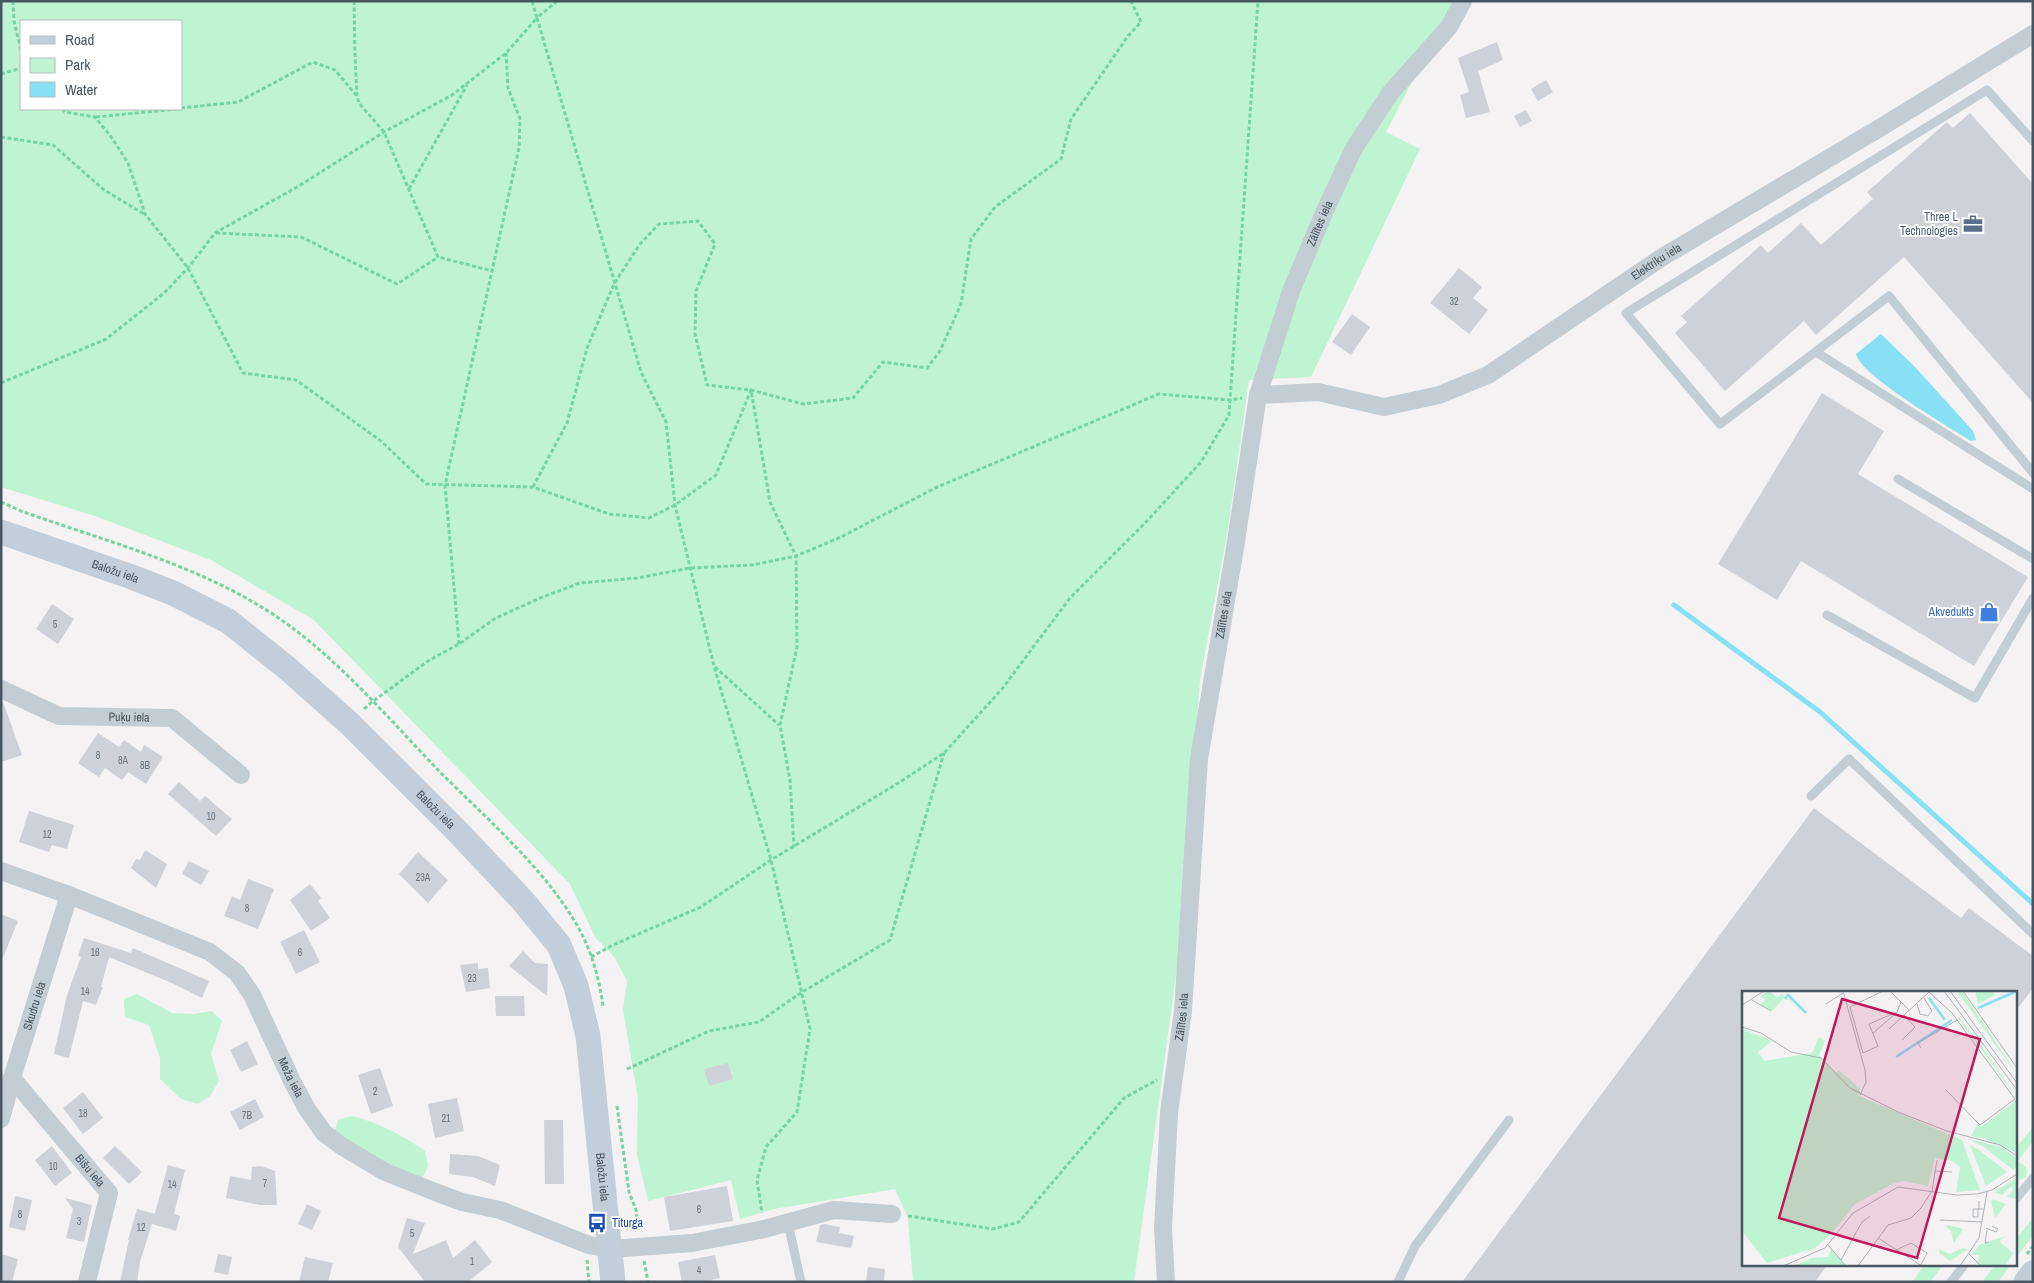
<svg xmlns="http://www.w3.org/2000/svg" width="2034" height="1283" viewBox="0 0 2034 1283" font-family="'Archivo Narrow',sans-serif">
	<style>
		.green { fill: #bff4d2; fill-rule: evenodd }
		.water { fill: #88e0f4 }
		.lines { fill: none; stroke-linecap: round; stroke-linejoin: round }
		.stream { stroke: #88e0f4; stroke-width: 5 }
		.building { fill: #ced1d7 }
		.path { stroke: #73d5a2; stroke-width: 3; stroke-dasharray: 4 2.5; stroke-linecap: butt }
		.service { stroke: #c2cdd4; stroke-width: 9 }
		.minor { stroke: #c2cdd4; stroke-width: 18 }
		.secondary { stroke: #c2ceda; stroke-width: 25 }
		.labels { text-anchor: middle; stroke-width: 4; stroke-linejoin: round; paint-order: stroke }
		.number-label { font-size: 10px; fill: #6a757e }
		.service-label { font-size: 12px; fill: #4e5e75; stroke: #fff; text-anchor: end }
		.street-label { font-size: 12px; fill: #485661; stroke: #fff }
		.shop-label { font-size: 12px; fill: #366cbe; stroke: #fff; text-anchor: end }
		.transit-label { font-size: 12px; fill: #164399; stroke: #fff; text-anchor: start }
		.inset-river { fill: none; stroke: #88e0f4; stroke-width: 2.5 }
		.inset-road { fill: none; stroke: #afb4b8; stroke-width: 1 }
		.view { fill: #c2185b; fill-opacity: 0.15; stroke: #c2185b; stroke-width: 2.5 }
		.inset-edge { fill: none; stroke: #485661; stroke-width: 2.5 }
	</style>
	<rect width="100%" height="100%" fill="#f4f2f2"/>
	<!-- green -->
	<path class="green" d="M1 1H1460L1433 41 1386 132 1420 149 1311 377 1249 380 1228 529 1200 680 1181 940 1134 1282H913L908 1218 895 1189 774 1209 740 1219 731 1180 648 1201 637 1155 638 1098 623 1010 627 981 615 958 595 937 570 884 314 620 211 560 95 516 1 487ZM21 21H181V109H21Z
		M137 994 172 1013 193 1014 212 1011 222 1021 211 1054 219 1081 210 1096 198 1104 181 1099 160 1079V1058L149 1025 125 1017 124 999Z
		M352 1116C380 1123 402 1135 425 1151L428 1166 421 1181 358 1150 334 1133 338 1120Z
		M2033 1127V1141L2018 1161 2026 1167 2027 1171 2026 1177 2015 1182V1149Z
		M2033 1218V1236L2015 1259V1240Z
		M1925 1264H1944L1930 1282H1912Z
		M1996 1264H2011L1998 1282H1982Z"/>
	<!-- water -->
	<path class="water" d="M1881 334 1915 367 1973 431 1976 440 1971 441C1949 427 1861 376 1856 354Z"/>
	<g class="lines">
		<!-- stream -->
		<path class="stream" d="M1674 605 1820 712 2033 904"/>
	</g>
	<!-- building -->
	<path class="building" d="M1497 42 1503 60 1478 71 1490 112 1466 118 1460 95 1469 92 1458 58Z
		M1546 80 1553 92 1538 101 1531 89Z
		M1526 110 1532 121 1520 127 1514 116Z
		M1970 113 2033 184V403L1904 257 1816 335 1804 321 1725 391 1675 333 1687 322 1681 316 1761 245 1768 253 1801 223 1821 245 1873 199 1867 192 1947 122 1953 128Z
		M1459 268 1482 287 1473 298 1488 310 1469 334 1430 303Z
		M1352 314 1370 327 1351 355 1332 342Z
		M1822 393 1884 431 1858 474 2028 577 1974 666 1801 561 1777 600 1718 564Z
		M52 604 74 619 58 644 36 629Z
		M3 702 22 755 1 762V703Z
		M98 733 119 747 124 740 141 752 144 745 163 757 146 784 128 772 122 780 105 768 99 777 78 763Z
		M179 782 200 801 205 796 232 819 216 836 168 794Z
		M1814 808 1961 918 1969 908 2033 956V988L2015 1012V992H1743V1264H1828L1815 1282H1462Z
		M29 811 74 825 67 849 52 845 49 852 19 842Z
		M145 850 167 864 156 888 131 868 136 859 140 860Z
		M418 852 448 880 428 903 399 874Z
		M189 861 209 871 201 885 182 874Z
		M248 879 274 889 258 929 224 916 232 896 240 900Z
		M310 884 321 898 318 901 330 918 311 931 290 900Z
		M1 914 18 921 2 960H1Z
		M304 930 320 962 296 974 280 942Z
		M84 938 131 953 133 948 209 981 202 998 174 984 109 957 101 987H103L96 1005 83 1001 69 1058 54 1054 67 995 81 957 78 956Z
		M523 951 535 963 548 964 547 996 509 966Z
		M478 963V969L488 968 490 988 466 992 460 965Z
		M495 996H524L525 1016H496Z
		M247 1041 258 1064 241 1072 230 1050Z
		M728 1063 733 1079 709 1086 704 1069Z
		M380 1068 393 1106 371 1114 358 1075Z
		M83 1092 103 1118 83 1134 63 1108Z
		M457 1098 464 1131 435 1138 428 1104Z
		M255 1099 264 1117 240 1130 230 1112Z
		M544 1120H563L564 1184H545Z
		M52 1146 72 1173 55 1186 35 1160Z
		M115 1146 142 1172 129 1184 103 1158Z
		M450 1154 478 1156 500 1165 495 1186 473 1177 449 1174Z
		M168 1165 185 1170 174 1214 180 1216 176 1231 152 1224Z
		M261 1166 275 1171 277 1205H260L226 1198 230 1176 251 1180 252 1167Z
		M727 1186 733 1221 670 1231 664 1197Z
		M15 1196 32 1200 25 1231 9 1227Z
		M65 1198 92 1205 84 1242 66 1238 73 1209Z
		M307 1204 321 1211 312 1230 298 1224Z
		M137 1209 155 1214 140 1262 137 1282H120L129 1240H128Z
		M407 1218 425 1223 413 1254 446 1240 453 1258 475 1240 492 1262 468 1282H425L398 1247Z
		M824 1224 840 1227 839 1233 854 1236 851 1248 816 1242 820 1225Z
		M1 1254 18 1259 12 1282H1Z
		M218 1254 232 1257 228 1275 214 1272Z
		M715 1255 720 1278 701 1282H682L678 1262Z
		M305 1257 333 1263 328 1282H299Z
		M868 1267 885 1269 884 1282H866Z"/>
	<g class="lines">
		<!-- path -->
		<path class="path" d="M13 1 14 21 21 50
			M354 1 355 54 357 96 359 103 384 132 438 257 493 271
			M557 1 537 18 641 372 666 422 675 505 714 666 771 860 810 1029 797 1112 766 1147 757 1180 762 1213
			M1 74 21 68
			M181 108 238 102 313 62 335 70 357 96
			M62 109 65 112 95 117 112 138 128 163 145 214 188 268 243 373 296 380 381 441 426 484 533 487 609 514 649 518 675 505 716 475 751 390 770 502 796 556 797 647 780 725 790 780 794 847
			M96 117 178 109
			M1 137 53 145 104 190 144 214
			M409 189 467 85
			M216 233 301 237 397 284 438 257
			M1 383 106 339 163 294 188 268 215 233 299 186 384 132 452 95 506 53 537 18 532 1
			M533 487 567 423 587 348 614 284 640 244 659 224 698 221 715 244 696 291 695 334 707 385 751 390 803 404 853 398 883 362 927 368 940 351 961 304 971 239 995 207 1061 159 1071 119 1128 36 1141 22 1131 1
			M1 502 21 511C99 539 187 562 258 605 327 645 385 715 440 772 486 818 546 870 578 927 592 952 599 978 603 1006
			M459 644 445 485 519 148 520 119 508 88 506 53
			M715 667 779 725
			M364 709 372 702 428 661 459 644 494 619 540 598 580 583 637 578 690 568 752 565 796 556 841 537 935 488 1159 394 1230 400 1258 1
			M591 957 613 945 701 907 771 860 900 782 944 753 1002 689 1070 598 1147 521 1201 462 1229 415 1230 400 1242 398
			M627 1069 709 1031 759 1022 802 992 890 940 944 753
			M617 1106 629 1192 636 1210 638 1230
			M908 1216 993 1229 1019 1222 1124 1098 1157 1080
			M2027 1254 2033 1246
			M587 1260 589 1282
			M644 1261 648 1282"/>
		<!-- service -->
		<path class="service" d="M2033 141 1987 90 1626 313 1720 424 1889 296 2033 473
			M1816 352 2033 489
			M1898 479 2033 559
			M1827 615 1975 698 2033 598
			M1811 796 1849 759 2033 934
			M2015 1200 2033 1178
			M788 1223 801 1282
			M1398 1282 1415 1246 1509 1120
			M1951 1282 1965 1264"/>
		<!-- minor -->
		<g class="minor">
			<path id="s1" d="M1258 395 1318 392 1384 407 1439 395 1488 375 1661 258 1883 126 2033 34"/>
			<path id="s2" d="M1 689 59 716 172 718 241 775"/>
			<path id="s3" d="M1 871 69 895 210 952 237 973 252 995 292 1081 307 1109 324 1133 343 1147 385 1172 435 1192 462 1202 500 1210 589 1245 610 1249 692 1243 764 1229 834 1210 892 1214"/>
			<path id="s4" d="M12 1078 109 1193 87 1282"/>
			<path id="s5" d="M1 1119 12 1078 69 895"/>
			<path id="s6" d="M1166 1282 1163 1228 1169 1113 1183 1011 1199 759 1235 548 1258 395 1291 291 1324 213 1354 148 1391 92 1449 27 1463 1"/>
		</g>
		<!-- secondary -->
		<g class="secondary">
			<path id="s7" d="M1 532 129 576 173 593 228 621 287 668 350 724 458 832 523 901 559 945 576 986 588 1036 613 1282"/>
			<path d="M2026 1282 2033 1273"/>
		</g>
	</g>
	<!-- icons -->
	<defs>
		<symbol id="office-bare" viewBox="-9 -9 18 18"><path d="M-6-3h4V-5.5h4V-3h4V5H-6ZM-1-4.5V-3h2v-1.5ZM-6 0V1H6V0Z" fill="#5c6f8a" stroke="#fff" stroke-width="2.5" paint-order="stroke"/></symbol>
		<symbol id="shop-bare" viewBox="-9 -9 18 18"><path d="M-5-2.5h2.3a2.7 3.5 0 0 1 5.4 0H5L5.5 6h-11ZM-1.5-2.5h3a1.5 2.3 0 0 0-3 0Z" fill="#3f7fe0" stroke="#fff" stroke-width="2.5" paint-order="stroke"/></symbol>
		<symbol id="bus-bare" viewBox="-9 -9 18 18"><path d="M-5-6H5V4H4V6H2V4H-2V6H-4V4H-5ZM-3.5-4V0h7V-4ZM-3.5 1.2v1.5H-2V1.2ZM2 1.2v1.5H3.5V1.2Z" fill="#1a4fb4" stroke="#fff" stroke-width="2.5" paint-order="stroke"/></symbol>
	</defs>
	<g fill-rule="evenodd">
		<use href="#office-bare" x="1959" y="210" width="28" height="28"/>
		<use href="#shop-bare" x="1975" y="598" width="28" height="28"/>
		<use href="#bus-bare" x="583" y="1209" width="28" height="28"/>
	</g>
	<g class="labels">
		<!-- number labels -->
		<g class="number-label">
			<text x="1454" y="305">32</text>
			<text x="55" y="628">5</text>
			<text x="98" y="759">8</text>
			<text x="123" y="764">8A</text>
			<text x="145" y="769">8B</text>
			<text x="211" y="820">10</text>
			<text x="47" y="838">12</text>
			<text x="423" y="881">23A</text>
			<text x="247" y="912">8</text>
			<text x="95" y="956">16</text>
			<text x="300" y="956">6</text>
			<text x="472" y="982">23</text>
			<text x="85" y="995">14</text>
			<text x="375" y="1095">2</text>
			<text x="83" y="1117">18</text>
			<text x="247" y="1119">7B</text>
			<text x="446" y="1122">21</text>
			<text x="53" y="1170">10</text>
			<text x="265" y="1187">7</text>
			<text x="172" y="1188">14</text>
			<text x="699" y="1213">6</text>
			<text x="20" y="1218">8</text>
			<text x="79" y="1225">3</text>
			<text x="141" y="1231">12</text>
			<text x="412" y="1237">5</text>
			<text x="472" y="1265">1</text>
			<text x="699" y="1274">4</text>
		</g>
		<!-- service labels -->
		<g class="service-label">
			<text x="1958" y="221">Three L<tspan x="1958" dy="14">Technologies</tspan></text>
		</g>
		<!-- street labels -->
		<g class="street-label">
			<text dy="4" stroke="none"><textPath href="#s6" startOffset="1076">Zālītes iela</textPath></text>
			<text dy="4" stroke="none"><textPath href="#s1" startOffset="440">Elektriķu iela</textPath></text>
			<text dy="4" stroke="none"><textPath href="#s7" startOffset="121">Baložu iela</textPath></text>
			<text dy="4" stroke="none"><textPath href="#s6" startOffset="671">Zālītes iela</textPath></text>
			<text dy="4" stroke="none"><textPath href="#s2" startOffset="134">Puķu iela</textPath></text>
			<text dy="4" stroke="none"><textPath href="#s7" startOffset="525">Baložu iela</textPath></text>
			<text dy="4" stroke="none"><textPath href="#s5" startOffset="118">Skudru iela</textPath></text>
			<text dy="4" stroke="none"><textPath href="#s6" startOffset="266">Zālītes iela</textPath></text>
			<text dy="4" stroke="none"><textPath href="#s3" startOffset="376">Meža iela</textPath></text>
			<text dy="4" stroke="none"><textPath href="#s4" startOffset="121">Bišu iela</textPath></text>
			<text dy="4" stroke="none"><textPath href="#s7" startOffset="946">Baložu iela</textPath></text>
		</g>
		<!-- shop labels -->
		<g class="shop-label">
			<text x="1974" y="616">Akvedukts</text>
		</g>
		<!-- transit labels -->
		<g class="transit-label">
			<text x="612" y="1227">Titurga</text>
		</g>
	</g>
	<!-- overview -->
	<g transform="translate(1742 991)">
		<rect width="275" height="275" fill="#f4f2f2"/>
		<path d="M27 0 35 6 40 3 43 6 30 20 18 14 23 9 18 5ZM215 0H220L275 83 254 55ZM233 0H251L253 4 236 13ZM217 26 244 61 275 107 216 27ZM0 38 30 50 16 61 22 70 70 62 77 46 83 50 77 64 94 82 97 79 118 98 117 105 220 149 238 199 214 201 218 176 210 170 193 167 186 195 162 190 150 193 113 213 88 244 73 257 25 272 0 240ZM275 109V162L241 147 229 145 235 133 239 136ZM226 148 259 156 275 167V176L271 179 242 156ZM228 154 237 159 265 181 244 195ZM275 187V208L265 206 271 199 269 195 260 204 252 201ZM251 208 264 213 253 227 249 210ZM206 234 221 238 212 252 209 240 204 236ZM264 245 258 249 259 252 271 262 263 275H240L236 270 237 264H230L237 254ZM221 257 226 258 208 270 197 262V258L208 263ZM89 258 103 275H52L70 267 86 266Z" fill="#bff4d2"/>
		<path class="inset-river" d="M187 7 203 29M43 8 46 4 64 22M236 17 275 0M154 66 210 29"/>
		<path class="inset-road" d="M101 0 123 79 124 91 118 104M141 0 108 16 121 62 136 55 127 33 155 21 159 11M148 0 167 19M202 0 275 99M208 0 275 92M221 0 275 77M187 1 210 22 273 108 238 134 204 99M10 9 29 20M84 13 101 2M175 13 178 23 186 25 190 20 182 7M0 14 22 0M0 36 19 42 49 61 79 67 108 97 156 121 205 140 258 154 275 165M147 38 187 1M131 42 153 23M160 49 173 36 162 24M179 57 176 52 215 29M193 180 210 181M237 210V218L236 219V226H231V218H241M198 229 240 231M244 237 254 241 256 238 250 235M245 239 243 252 247 251M136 247 180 275M86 254 104 275M154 259 169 252 185 262 179 274M227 263 239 275M99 269 120 231 128 225M41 275 83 257 111 222 156 196 215 204 235 203 250 199 275 183M116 275 146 234 169 227 179 217 190 200 195 169M218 275 237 247 245 201"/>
		<path class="view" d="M100 8 238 48 175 267 37 227Z"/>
		<rect width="275" height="275" class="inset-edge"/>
	</g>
	<!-- border -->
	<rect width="2034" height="1283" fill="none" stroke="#485661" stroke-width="5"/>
	<!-- legend -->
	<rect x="20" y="20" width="162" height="90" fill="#ffffff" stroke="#b6bbc0"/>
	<rect x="30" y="36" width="25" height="8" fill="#c2ceda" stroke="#b6bbc0"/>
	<text x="65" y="45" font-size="15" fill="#485661">Road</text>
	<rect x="30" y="58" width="25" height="15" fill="#bff4d2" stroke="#b6bbc0"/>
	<text x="65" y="70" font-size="15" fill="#485661">Park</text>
	<rect x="30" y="82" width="25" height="15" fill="#88e0f4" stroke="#b6bbc0"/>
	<text x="65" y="95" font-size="15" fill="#485661">Water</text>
</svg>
